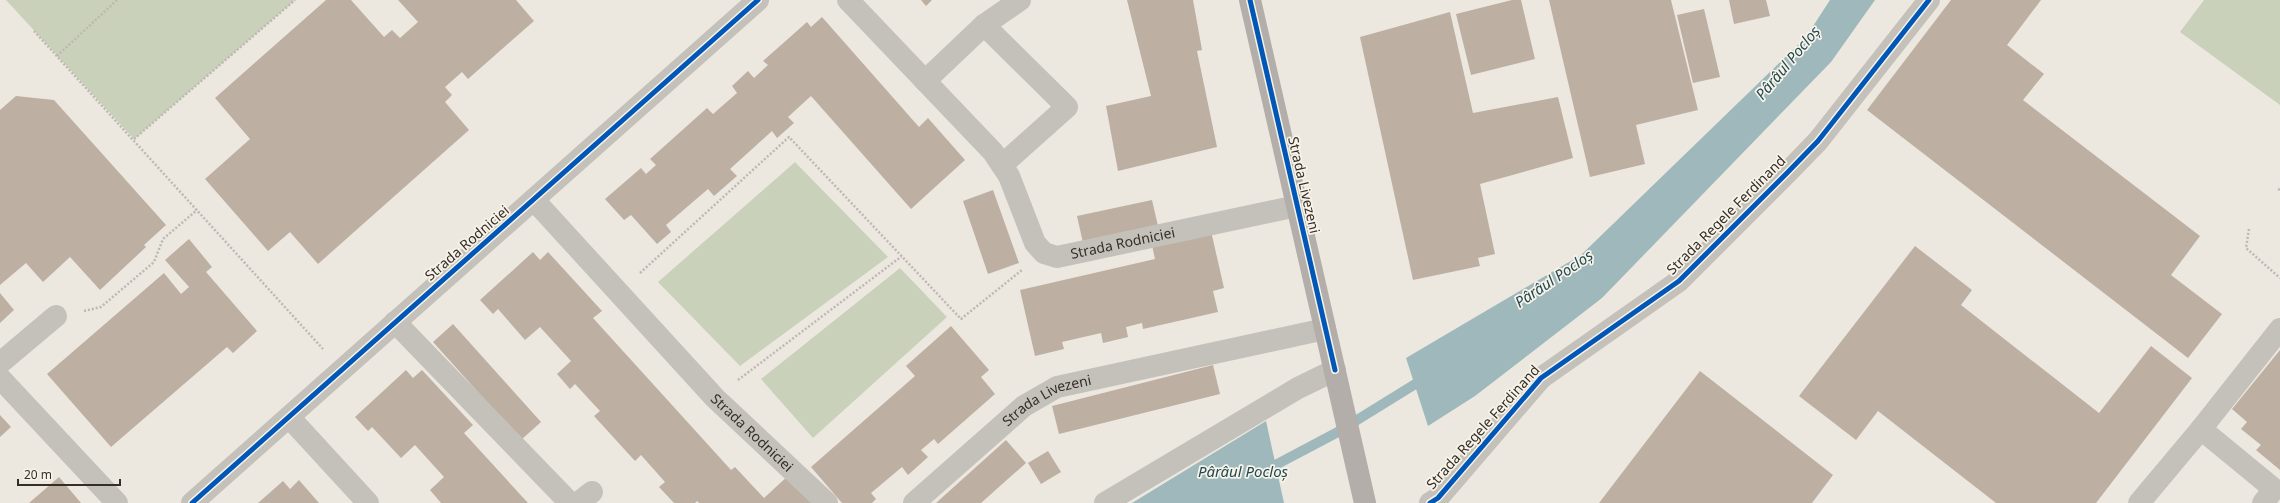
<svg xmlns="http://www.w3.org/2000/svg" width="2280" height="503" viewBox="0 0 2280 503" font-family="'Noto Sans',sans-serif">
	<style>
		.green { fill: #cad1bb }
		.water { fill: #9eb8bb }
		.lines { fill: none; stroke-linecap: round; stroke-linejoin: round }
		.stream { stroke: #9eb8bb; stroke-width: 10 }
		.building { fill: #beafa3 }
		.path { stroke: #bdb8b2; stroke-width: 2.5; stroke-dasharray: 2 2; stroke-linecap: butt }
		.minor { stroke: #c4c0ba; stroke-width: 22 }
		.major { stroke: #b3aea9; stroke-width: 22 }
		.cycleway-casing { stroke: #f8f3e8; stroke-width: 8 }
		.cycleway { stroke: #0057b8; stroke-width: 5 }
		.labels { text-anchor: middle; stroke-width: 3.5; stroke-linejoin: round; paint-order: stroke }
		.street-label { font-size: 14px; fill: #352e28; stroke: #f8f3e8 }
		.water-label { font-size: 15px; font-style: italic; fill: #214954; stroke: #f8f3e8 }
	</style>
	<rect width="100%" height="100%" fill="#ece8e0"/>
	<!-- green -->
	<path class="green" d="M6 0H295L134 139Z
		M2204 0H2280V105L2180 32Z
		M795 162 888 257 740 366 658 282Z
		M900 268 947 317 813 438 761 379Z"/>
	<!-- water -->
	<path class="water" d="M1830 0H1875L1831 62 1602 298 1475 396 1428 426 1406 358 1581 255 1806 37Z
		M1266 421 1284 503H1132Z"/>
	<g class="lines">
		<!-- stream -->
		<path class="stream" d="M1264 471 1336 433 1425 378"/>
	</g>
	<!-- building -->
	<path class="building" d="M326 0H351L384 37 392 30 400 38 418 22 398 0H516L534 21 468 79 462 72 445 87 452 95 445 102 469 130 318 264 290 232 268 251 205 179 250 139 215 98Z
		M921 0H932L926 6Z
		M1127 0H1193L1202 50 1197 51 1217 147 1118 171 1106 106 1151 96Z
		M1512 0H1521L1535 59 1471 75 1456 14Z
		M1549 0H1671L1698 110 1636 125 1645 164 1590 177Z
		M1729 0H1766L1770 16 1734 24Z
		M1951 0H2041L2007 45 2044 74 2023 100 2200 236 2171 275 2222 314 2188 358 1867 110Z
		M1704 9 1720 77 1693 83 1677 15Z
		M1450 12 1473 113 1558 97 1573 158 1480 184 1495 254 1478 258 1480 266 1413 280 1360 37Z
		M822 17 919 127 928 118 965 160 911 209 811 96 788 117 794 123 777 138 772 131 730 169 737 176 714 196 708 189 666 225 671 232 657 244 631 215 624 220 605 199 641 168 646 174 656 165 650 159 707 108 713 114 737 93 732 86 748 71 754 78 768 65 763 61 807 22 811 27Z
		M16 96 54 100 166 225 144 245 146 247 100 290 70 257 43 282 26 263 0 285V110Z
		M993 190 1019 263 988 274 963 201Z
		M1152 200 1158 226 1083 243 1077 216Z
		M1211 231 1224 288 1213 291 1218 312 1143 329 1142 323 1126 327 1128 337 1103 343 1101 333 1062 342 1064 349 1035 356 1020 290 1155 259 1152 245Z
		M189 239 212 267 206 272 257 331 233 353 227 347 111 447 47 374 164 273 181 294 189 287 165 260Z
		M1915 246 1972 290 1961 305 2099 413 2151 346 2192 378 2096 503H1996L1878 411 1856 440 1799 396Z
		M533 252 540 260 548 252 602 311 593 318 731 470 735 467 764 498 790 474 816 503H699L697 501 695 503H674L659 487 665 482 641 455 635 461 594 416 600 411 575 384 570 389 557 374 571 361 540 327 525 340 498 309 493 314 480 300Z
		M0 293 14 310 0 323Z
		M453 324 541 422 521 440 433 342Z
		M951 326 989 370 981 377 995 394 938 444 934 439 921 450 928 457 908 475 902 467 871 493 876 499 872 503H842L811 467 915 376 906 366Z
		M2280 350V470L2256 450 2261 445 2241 429 2247 422 2232 409Z
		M1213 365 1220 394 1059 434 1052 406Z
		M406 370 413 378 422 370 473 425 464 433 528 503H441L430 490 444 477 415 445 401 458 372 427 368 431 355 417Z
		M1700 371 1833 475 1812 503H1599Z
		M0 415 11 427 0 437Z
		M1006 440 1026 463 981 503H936Z
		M1048 451 1061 472 1041 484 1028 463Z
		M59 477 81 503H29Z
		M299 480 319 503H258L283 481 290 489Z"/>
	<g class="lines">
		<!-- path -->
		<path class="path" d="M34 31 323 349
			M57 56 117 0
			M134 139 295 0
			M2278 189 2280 190
			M2249 229 2246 248 2280 278
			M640 273 789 137 961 319 1022 270
			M84 311 101 307 154 262 163 239 197 210
			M738 380 902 256"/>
		<!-- minor -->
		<g class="minor">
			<path id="s1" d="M848 0 993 152 1009 176 1035 243 1044 253 1057 257 1297 206"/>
			<path d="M984 25 1067 107 1002 165"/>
			<path d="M925 81 984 25 1020 0"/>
			<path id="s2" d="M534 200 715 398 827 503"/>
			<path d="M395 322 570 503"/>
			<path d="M0 363 56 316"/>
			<path d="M0 378 117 503"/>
			<path d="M289 417 368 503"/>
			<path d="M2201 429 2274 489 2263 503"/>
			<path d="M192 503 758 0"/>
			<path d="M578 503 592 492"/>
			<path id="s3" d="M914 503 1024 406 1057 387 1325 329"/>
			<path d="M1105 503 1298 388 1335 370"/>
			<path d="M1430 503 1438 498 1541 378 1679 281 1787 173 1818 141 1929 0"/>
			<path d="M2139 503 2201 429 2280 329"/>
		</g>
		<!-- major -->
		<path class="major" d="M1250 0 1365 503"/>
		<defs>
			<path id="cycleway" d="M1250 0 1335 370
				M192 503 758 0
				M1430 503 1438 498 1541 378 1679 281 1787 173 1818 141 1929 0"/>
		</defs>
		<!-- cycleway casing -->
		<use href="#cycleway" class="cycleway-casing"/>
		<!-- cycleway -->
		<use href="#cycleway" class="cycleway"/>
	</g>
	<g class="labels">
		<!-- street labels -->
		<g class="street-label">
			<text transform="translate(1304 185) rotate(77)" y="5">Strada Livezeni</text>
			<text transform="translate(1726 215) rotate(-45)" y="5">Strada Regele Ferdinand</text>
			<text transform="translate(467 243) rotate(-41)" y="5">Strada Rodniciei</text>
			<text dy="5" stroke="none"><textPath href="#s1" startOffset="405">Strada Rodniciei</textPath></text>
			<text dy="5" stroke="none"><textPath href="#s3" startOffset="170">Strada Livezeni</textPath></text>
			<text transform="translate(1483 427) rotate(-48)" y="5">Strada Regele Ferdinand</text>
			<text dy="5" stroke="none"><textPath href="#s2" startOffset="319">Strada Rodniciei</textPath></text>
		</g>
		<!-- water labels -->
		<g class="water-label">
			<text transform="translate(1788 63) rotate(-50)" y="5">Pârâul Pocloș</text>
			<text transform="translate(1554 279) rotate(-34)" y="5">Pârâul Pocloș</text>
			<text x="1243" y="477">Pârâul Pocloș</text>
		</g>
	</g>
	<!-- scale -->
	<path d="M18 479v6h102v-6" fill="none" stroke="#352e28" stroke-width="2"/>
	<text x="24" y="479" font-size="12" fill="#352e28" stroke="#f8f3e8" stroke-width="3" paint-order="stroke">20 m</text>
</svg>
